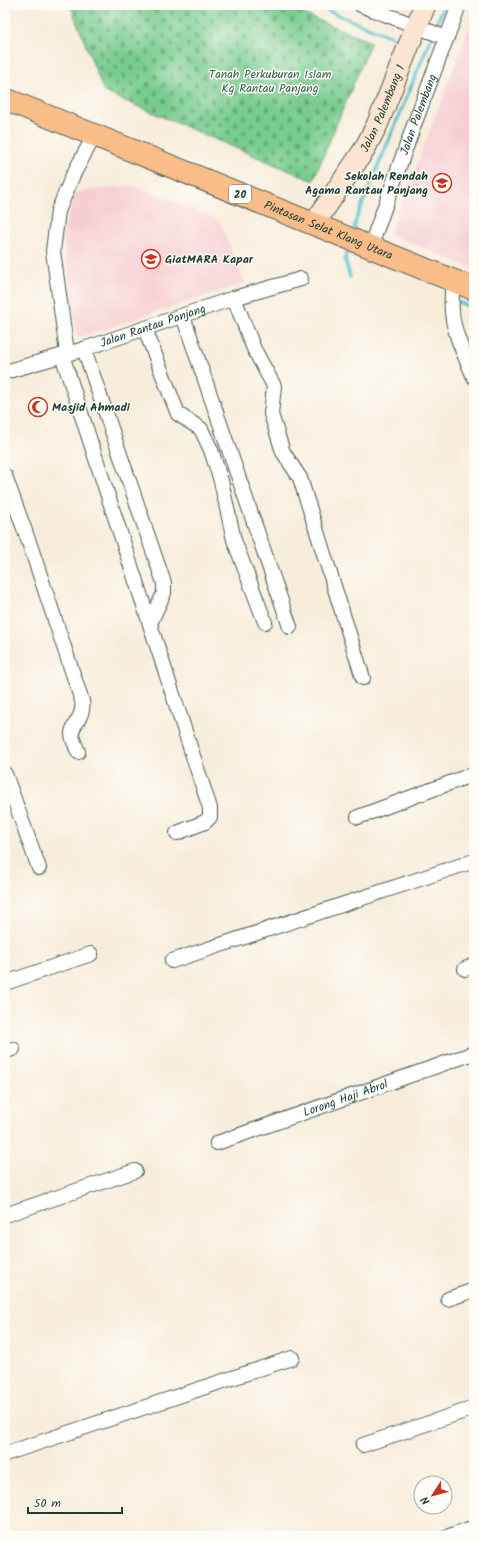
<svg xmlns="http://www.w3.org/2000/svg" width="479" height="1541" viewBox="0 0 479 1541" font-family="Kalam,sans-serif">
	<style>
		.built { fill: #f7cfd3 }
		.cemetery { fill: url(#cemetery-stones); stroke: #4c8461 }
		.lines { fill: none; stroke-linecap: round; stroke-linejoin: round }
		.stream { stroke: #54c2cb; stroke-width: 3.5 }
		.street-casing { stroke: #40574d; stroke-width: 16 }
		.secondary-casing { stroke: #40574d; stroke-width: 23 }
		.highway-casing { stroke: #40574d; stroke-width: 24 }
		.street { stroke: #fff; stroke-width: 14 }
		.secondary { stroke: #fce5d0; stroke-width: 21 }
		.highway { stroke: #f8bd89; stroke-width: 22 }
		.labels { text-anchor: middle; stroke-width: 3; stroke-linejoin: round; paint-order: stroke }
		.shield { fill: #fdfcf7; stroke: #62766e; stroke-width: 1 }
		.shield-label { font-size: 11px; font-weight: bold; fill: #1f3d34 }
		.park-label { font-size: 12px; fill: #35614a; stroke: #fdfcf7 }
		.street-label { font-size: 12px; fill: #1f3d34; stroke: #fdfcf7 }
		.poi-label { font-size: 12px; font-weight: bold; fill: #1f3d34; stroke: #fdfcf7; text-anchor: start }
	</style>
	<defs>
		<pattern id="cemetery-stones" width="16" height="16" patternUnits="userSpaceOnUse"><rect width="16" height="16" fill="#78cc8e"/><path d="M2 7V4a2 2 0 0 1 4 0v3zM10 15v-3a2 2 0 0 1 4 0v3z" fill="#62a775"/></pattern>
	</defs>
	<rect width="100%" height="100%" fill="#fdfcf7"/>
	<filter id="ink" filterUnits="userSpaceOnUse"><feTurbulence type="fractalNoise" baseFrequency=".025" numOctaves="2"/><feDisplacementMap in="SourceGraphic" scale="8" xChannelSelector="R" yChannelSelector="G"/><feConvolveMatrix kernelMatrix="1 2 1 2 8 2 1 2 1" color-interpolation-filters="sRGB"/></filter>
	<filter id="wash" filterUnits="userSpaceOnUse"><feTurbulence type="fractalNoise" baseFrequency=".012" numOctaves="4" result="noise"/><feDisplacementMap in="SourceGraphic" scale="16" xChannelSelector="R" yChannelSelector="G"/><feGaussianBlur stdDeviation="0.9" result="paint"/><feColorMatrix in="noise" values="0 0 0 0 0 0 0 0 0 0 0 0 0 0 0 0 0 1.4 0 .05"/><feComposite in="paint" operator="in"/></filter>
	<g filter="url(#wash)">
		<rect width="100%" height="100%" fill="#f8eddb"/>
		<!-- built -->
		<path class="built" d="M469 28 474 30V269L390 234Z
			M133 185 219 220 245 283 77 338 63 235 75 192Z"/>
		<!-- cemetery -->
		<path class="cemetery" d="M70 5H282L371 42 313 181 104 92Z"/>
		<g class="lines">
			<!-- stream -->
			<path class="stream" d="M314 5 399 40
				M434 30 444 5
				M354 228 357 217 432 36
				M347 251 345 259 350 277
				M458 302 474 309"/>
		</g>
	</g>
	<g filter="url(#ink)">
		<g class="lines">
			<defs>
				<g id="street">
					<path d="M361 5 447 38"/>
					<path id="s1" d="M370 248 414 125 459 5"/>
					<path d="M453 280C452 291 451 302 452 312 454 335 465 356 474 377"/>
					<path d="M234 298 254 349 274 386 271 414 283 452 300 478 363 678"/>
					<path d="M183 316 290 627"/>
					<path d="M145 329 178 414 201 429 211 450 221 481 234 540 265 622"/>
					<path d="M84 349 164 583V593L150 623"/>
					<path d="M67 353 53 251 58 211 73 175 94 136"/>
					<path d="M62 355 210 808V817L205 822 177 833"/>
					<path id="s2" d="M5 372 84 349 234 298 301 279"/>
					<path d="M5 476 30 545 82 701C85 717 71 725 72 734 72 739 76 746 78 752"/>
					<path d="M5 774 39 868"/>
					<path d="M358 817 474 774"/>
					<path d="M172 961 474 861"/>
					<path d="M465 969 474 965"/>
					<path d="M5 983 91 954"/>
					<path d="M5 1051 13 1049"/>
					<path id="s3" d="M217 1143 474 1053"/>
					<path d="M5 1215 135 1171"/>
					<path d="M448 1299 474 1290"/>
					<path d="M363 1445 474 1408"/>
					<path d="M5 1454 292 1358"/>
					<path d="M449 1536 474 1527"/>
				</g>
				<g id="secondary">
					<path id="s4" d="M314 224 364 150 377 125 425 5"/>
				</g>
				<g id="highway">
					<path id="s5" d="M5 99 474 289"/>
				</g>
			</defs>
			<!-- street casing -->
			<use href="#street" class="street-casing"/>
			<!-- secondary casing -->
			<use href="#secondary" class="secondary-casing"/>
			<!-- highway casing -->
			<use href="#highway" class="highway-casing"/>
			<!-- street -->
			<use href="#street" class="street"/>
			<!-- secondary -->
			<use href="#secondary" class="secondary"/>
			<!-- highway -->
			<use href="#highway" class="highway"/>
		</g>
	</g>
	<!-- icons -->
	<defs>
		<symbol id="school-ring" viewBox="-11 -11 22 22"><circle r="9.5" fill="#fdfcf7" stroke="#c8321e" stroke-width="1.5"/><path d="M0-5L7-2L0 1L-7-2ZM-4 1L0 2.5L4 1V4Q0 6-4 4Z" fill="#c8321e"/></symbol>
		<symbol id="university-ring" viewBox="-11 -11 22 22"><circle r="9.5" fill="#fdfcf7" stroke="#c8321e" stroke-width="1.5"/><path d="M0-5L7-2L0 1L-7-2ZM-4 1L0 2.5L4 1V4Q0 6-4 4Z" fill="#c8321e"/></symbol>
		<symbol id="mosque-ring" viewBox="-11 -11 22 22"><circle r="9.5" fill="#fdfcf7" stroke="#c8321e" stroke-width="1.5"/><path d="M3.5-4.9A6 6 0 1 0 3.5 4.9A5 5 0 1 1 3.5-4.9Z" fill="#c8321e"/></symbol>
	</defs>
	<g fill-rule="evenodd">
		<use href="#school-ring" x="431" y="172" width="22" height="22"/>
		<use href="#university-ring" x="140" y="248" width="22" height="22"/>
		<use href="#mosque-ring" x="27" y="396" width="22" height="22"/>
	</g>
	<g class="labels">
		<!-- shield labels -->
		<rect class="shield" x="229" y="185" width="22" height="18" rx="3"/>
		<g class="shield-label">
			<text x="240" y="198">20</text>
		</g>
		<!-- park labels -->
		<g class="park-label">
			<text x="270" y="78">Tanah Perkuburan Islam<tspan x="270" dy="14">Kg Rantau Panjang</tspan></text>
		</g>
		<!-- street labels -->
		<g class="street-label">
			<text dy="4" stroke="none"><textPath href="#s4" startOffset="135">Jalan Palembang 1</textPath></text>
			<text dy="4" stroke="none"><textPath href="#s1" startOffset="142">Jalan Palembang</textPath></text>
			<text dy="4" stroke="none"><textPath href="#s5" startOffset="349">Pintasan Selat Klang Utara</textPath></text>
			<text dy="4" stroke="none"><textPath href="#s2" startOffset="155">Jalan Rantau Panjang</textPath></text>
			<text dy="4" stroke="none"><textPath href="#s3" startOffset="136">Lorong Haji Abrol</textPath></text>
		</g>
		<!-- poi labels -->
		<g class="poi-label">
			<text x="428" y="180" text-anchor="end">Sekolah Rendah<tspan x="428" dy="14">Agama Rantau Panjang</tspan></text>
			<text x="165" y="263">GiatMARA Kapar</text>
			<text x="52" y="411">Masjid Ahmadi</text>
		</g>
	</g>
	<!-- margin -->
	<rect width="479" height="1541" fill="none" stroke="#fdfcf7" stroke-width="20"/>
	<!-- north arrow -->
	<g transform="translate(433 1495) rotate(234)"><circle r="19" fill="#fdfcf7" stroke="#a4b0a9"/>
	<path d="M0-3L7 15L0 10L-7 15Z" fill="#c8321e"/>
	<text y="-6" font-size="11" font-weight="bold" text-anchor="middle" fill="#1f3d34">N</text>
	</g>
	<!-- scale -->
	<path d="M28 1507v6h94v-6" fill="none" stroke="#1f3d34" stroke-width="2"/>
	<text x="34" y="1507" font-size="12" fill="#1f3d34" stroke="#fdfcf7" stroke-width="3" paint-order="stroke">50 m</text>
</svg>
